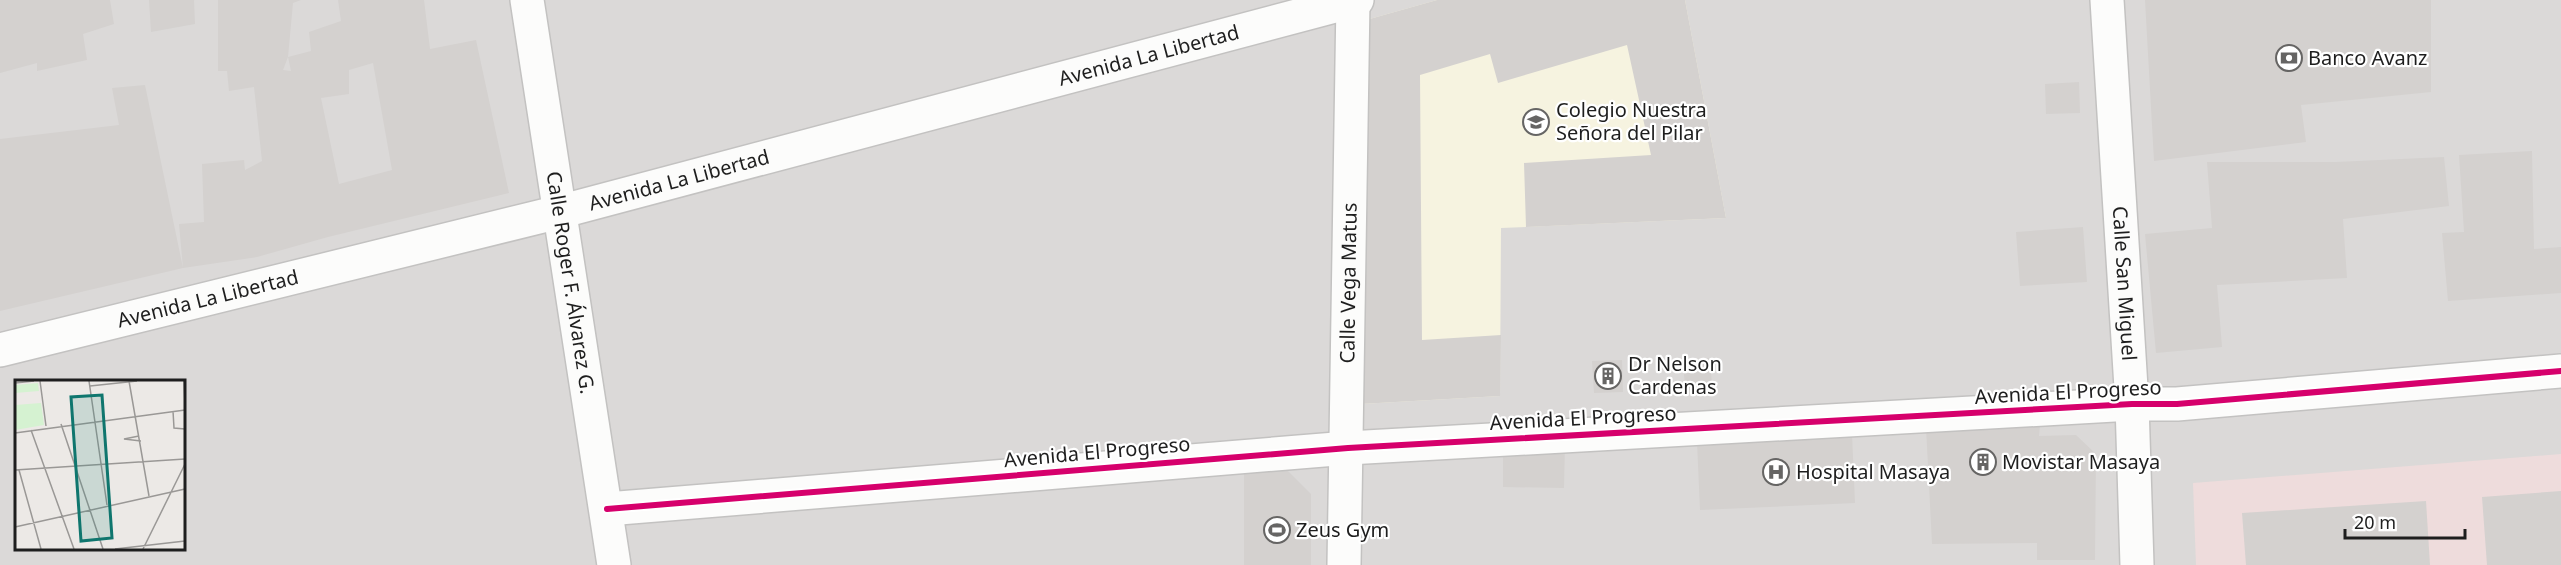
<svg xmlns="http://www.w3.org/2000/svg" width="2561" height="565" viewBox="0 0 2561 565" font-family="'Noto Sans',sans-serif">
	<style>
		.residential { fill: #dbd9d8; fill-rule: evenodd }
		.commercial { fill: #eedcdc }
		.education { fill: #f6f3e0 }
		.building { fill: #d4d1cf; fill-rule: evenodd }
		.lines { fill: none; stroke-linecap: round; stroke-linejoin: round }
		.minor-casing { stroke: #c3c2c1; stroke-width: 36 }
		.minor { stroke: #fcfcfb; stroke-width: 33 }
		.cycleway-casing { stroke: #fff; stroke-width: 10 }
		.cycleway { stroke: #d6006c; stroke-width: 6 }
		.labels { text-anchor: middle; stroke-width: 4.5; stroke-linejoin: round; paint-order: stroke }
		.street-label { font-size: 20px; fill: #1e1e1e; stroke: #fff }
		.poi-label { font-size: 20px; fill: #1e1e1e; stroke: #fff; text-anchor: start }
		.inset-road { fill: none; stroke: #9a9896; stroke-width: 1.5 }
		.view { fill: #0f766e; fill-opacity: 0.15; stroke: #0f766e; stroke-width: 3 }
		.inset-edge { fill: none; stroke: #1e1e1e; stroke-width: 3 }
	</style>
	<rect width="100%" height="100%" fill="#ece9e6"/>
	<!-- residential -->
	<path class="residential" d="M0 0H2561V565H0ZM16 382H183V548H16Z"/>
	<!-- commercial -->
	<path class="commercial" d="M2561 454V565H2196L2193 483Z"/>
	<!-- education -->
	<path class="education" d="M1437 0H1685L1726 218 1501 228 1500 396 1361 404 1366 20Z"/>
	<!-- building -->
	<path class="building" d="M0 0H110L114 24 83 34 87 60 37 71V63L0 73Z
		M149 0H194L195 24 151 32Z
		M218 0H301L293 3 288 57 311 51 309 32 341 21 338 0H424L430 49 476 40 509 193 328 237 257 257 183 268 179 224 204 222 202 164 244 160 245 170 262 161 254 87 229 91 227 71H218ZM288 57 291 71 283 70ZM373 63 392 170 339 184 321 98 349 94V70Z
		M1437 0H1685L1726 218 1526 227 1524 163 1651 155 1627 45 1498 83 1490 54 1420 75 1422 340 1501 335 1500 396 1361 404 1366 20Z
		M2145 0H2431V92L2301 105 2306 142 2154 161Z
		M2079 82 2080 113 2046 114 2045 84Z
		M145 85 183 268 0 311V139L119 125 112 88Z
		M2532 151 2534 249 2561 247V293L2448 301 2442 233 2464 232 2459 155Z
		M2444 157 2449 206 2343 219 2347 278 2217 285 2222 347 2156 353 2145 234 2212 228 2207 162H2336Z
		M2083 227 2087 282 2020 286 2016 232Z
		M1710 358 1712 386 1685 388 1683 360Z
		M1622 360 1623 392 1594 393 1592 361Z
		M2040 425 2039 436 2076 435 2096 454 2095 560H2037V543L1932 544 1926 427Z
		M1852 434 1855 503 1700 510 1697 442Z
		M1503 441 1565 442 1564 488 1503 487Z
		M1287 470 1311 494V565H1244V471Z
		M2561 491V565H2487L2482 497Z
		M2426 501 2430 565H2246L2242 513Z"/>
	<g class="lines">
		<defs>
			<g id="minor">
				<path id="s1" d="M527 0 614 565"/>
				<path id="s2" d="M2107 0 2132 404 2137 565"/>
				<path id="s3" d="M0 350 559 212 1357 0"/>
				<path d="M607 509 1348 448 2132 404H2177L2561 371"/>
				<path id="s4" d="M1344 565 1353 0"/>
			</g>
		</defs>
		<!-- minor casing -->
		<use href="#minor" class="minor-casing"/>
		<!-- minor -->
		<use href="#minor" class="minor"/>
		<defs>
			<path id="cycleway" d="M607 509 1348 448 2132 404H2177L2561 371"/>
		</defs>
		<!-- cycleway casing -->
		<use href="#cycleway" class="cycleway-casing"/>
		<!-- cycleway -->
		<use href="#cycleway" class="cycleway"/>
	</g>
	<!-- icons -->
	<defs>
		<symbol id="bank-ring" viewBox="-11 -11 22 22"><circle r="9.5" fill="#fff" stroke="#666564" stroke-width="1.5"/><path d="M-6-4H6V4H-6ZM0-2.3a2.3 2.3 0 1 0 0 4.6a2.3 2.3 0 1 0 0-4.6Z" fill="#666564"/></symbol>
		<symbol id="school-ring" viewBox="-11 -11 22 22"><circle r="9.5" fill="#fff" stroke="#666564" stroke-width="1.5"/><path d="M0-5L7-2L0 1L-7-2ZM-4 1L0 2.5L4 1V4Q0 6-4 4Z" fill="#666564"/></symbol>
		<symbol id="building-ring" viewBox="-11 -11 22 22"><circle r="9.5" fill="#fff" stroke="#666564" stroke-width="1.5"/><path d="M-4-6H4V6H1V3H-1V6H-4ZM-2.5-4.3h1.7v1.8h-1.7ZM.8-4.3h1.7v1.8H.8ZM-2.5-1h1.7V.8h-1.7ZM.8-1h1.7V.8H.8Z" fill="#666564"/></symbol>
		<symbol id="hospital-ring" viewBox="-11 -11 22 22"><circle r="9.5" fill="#fff" stroke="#666564" stroke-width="1.5"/><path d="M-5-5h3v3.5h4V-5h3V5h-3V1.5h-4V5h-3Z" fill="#666564"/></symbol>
		<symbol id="stadium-ring" viewBox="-11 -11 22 22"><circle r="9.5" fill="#fff" stroke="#666564" stroke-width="1.5"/><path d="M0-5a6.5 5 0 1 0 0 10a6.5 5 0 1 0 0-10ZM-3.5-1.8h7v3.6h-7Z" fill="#666564"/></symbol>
	</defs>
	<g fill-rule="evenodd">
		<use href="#bank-ring" x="2274" y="43" width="30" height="30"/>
		<use href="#school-ring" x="1521" y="107" width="30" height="30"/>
		<use href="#building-ring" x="1593" y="361" width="30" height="30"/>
		<use href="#building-ring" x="1968" y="447" width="30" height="30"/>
		<use href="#hospital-ring" x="1761" y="457" width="30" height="30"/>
		<use href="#stadium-ring" x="1262" y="515" width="30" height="30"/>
	</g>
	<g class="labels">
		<!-- street labels -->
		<g class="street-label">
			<text dy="7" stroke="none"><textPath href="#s3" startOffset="1186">Avenida La Libertad</textPath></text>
			<text dy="7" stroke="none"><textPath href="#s3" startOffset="700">Avenida La Libertad</textPath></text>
			<text dy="7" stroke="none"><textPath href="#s1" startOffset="286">Calle Roger F. Álvarez G.</textPath></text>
			<text dy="7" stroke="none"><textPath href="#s2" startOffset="284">Calle San Miguel</textPath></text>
			<text dy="7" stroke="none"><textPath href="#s4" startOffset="282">Calle Vega Matus</textPath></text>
			<text dy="7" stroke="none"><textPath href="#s3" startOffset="214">Avenida La Libertad</textPath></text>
			<text transform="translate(2068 392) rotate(-3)" y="7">Avenida El Progreso</text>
			<text transform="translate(1583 418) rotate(-3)" y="7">Avenida El Progreso</text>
			<text transform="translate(1097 452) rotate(-5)" y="7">Avenida El Progreso</text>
		</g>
		<!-- poi labels -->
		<g class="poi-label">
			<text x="2308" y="65">Banco Avanz</text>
			<text x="1556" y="117">Colegio Nuestra<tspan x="1556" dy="23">Señora del Pilar</tspan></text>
			<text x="1628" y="371">Dr Nelson<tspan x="1628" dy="23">Cardenas</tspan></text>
			<text x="2002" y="469">Movistar Masaya</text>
			<text x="1796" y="479">Hospital Masaya</text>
			<text x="1296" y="537">Zeus Gym</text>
		</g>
	</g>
	<!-- overview -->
	<g transform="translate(15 380)">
		<rect width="170" height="170" fill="#ece9e6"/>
		<path d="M23 3 24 11 0 13V5ZM26 23 29 45 0 50V25Z" fill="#d5f2d1"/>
		<path class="inset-road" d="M25 1 31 46M74 1 92 125M114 1 134 116M169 1 170 24M0 3 19 1M75 6 122 1M158 31 159 48 170 49M46 44 88 169M16 50 59 169M0 53 170 30M124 56 109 59 126 61M0 90 170 79M4 90 26 169M0 147 170 109M100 169 170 161M128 169 170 84"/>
		<path class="view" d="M87 15 97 158 66 161 56 17Z"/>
		<rect width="170" height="170" class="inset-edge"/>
	</g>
	<!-- scale -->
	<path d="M2345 529v9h120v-9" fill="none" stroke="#1e1e1e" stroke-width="3"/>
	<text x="2354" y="529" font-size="18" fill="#1e1e1e" stroke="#ffffff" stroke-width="4.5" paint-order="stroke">20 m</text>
</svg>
